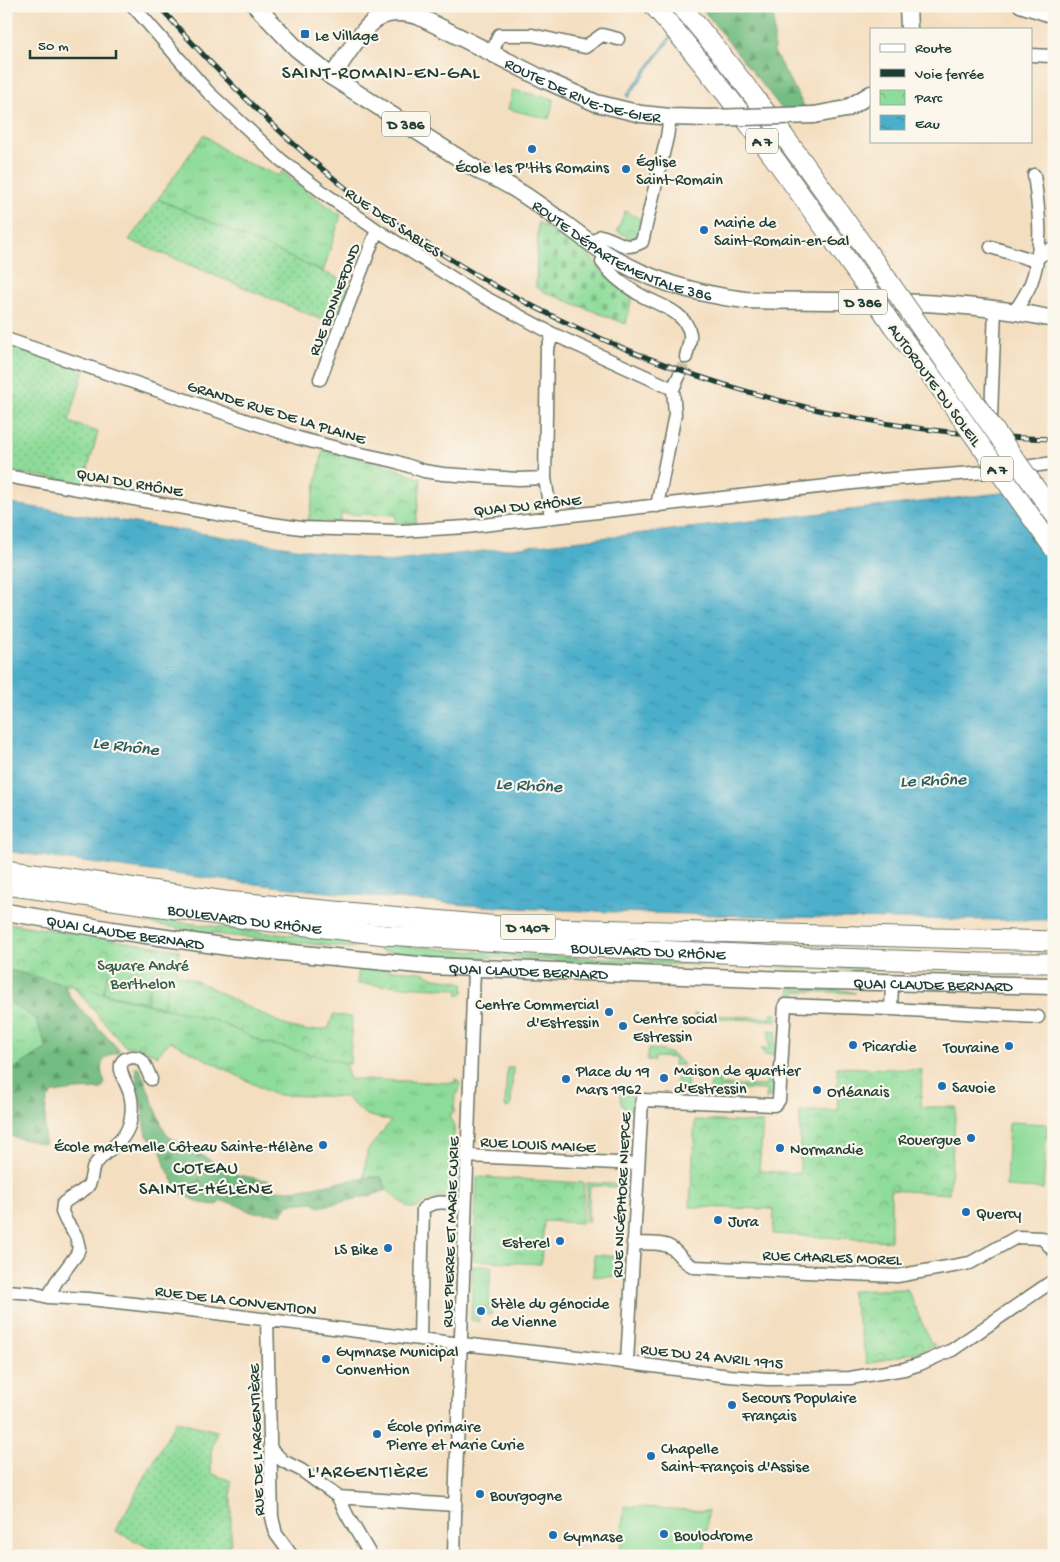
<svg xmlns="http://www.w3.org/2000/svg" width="1060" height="1562" viewBox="0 0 1060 1562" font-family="'Gochi Hand',sans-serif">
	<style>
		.grass { fill: url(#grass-tufts); stroke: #568c66 }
		.forest { fill: url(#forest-firs); stroke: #487c5a }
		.cemetery { fill: url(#cemetery-stones); stroke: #568c66 }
		.park { fill: url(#park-crowns); stroke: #568c66 }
		.garden { fill: url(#garden-dots); stroke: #568c66 }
		.pitch { fill: #8edc99; stroke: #568c66 }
		.water { fill: url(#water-ripples); stroke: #35767f }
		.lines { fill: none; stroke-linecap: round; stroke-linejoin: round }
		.minor-tunnel { stroke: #c9bea4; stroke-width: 12; stroke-dasharray: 12 6; stroke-linecap: butt }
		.minor-casing { stroke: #6a7565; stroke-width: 15 }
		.major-casing { stroke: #6a7565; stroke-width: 19 }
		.highway-casing { stroke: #6a7565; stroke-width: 21 }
		.minor { stroke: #fff; stroke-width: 12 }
		.major { stroke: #fff; stroke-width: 16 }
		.highway { stroke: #fff; stroke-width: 19 }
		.rail-casing { stroke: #1f3d34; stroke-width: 5 }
		.rail { stroke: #fbf7ec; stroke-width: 3; stroke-dasharray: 9; stroke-linecap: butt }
		.major-bridge-casing { stroke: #6a7565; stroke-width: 19; stroke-linecap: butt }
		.highway-bridge-casing { stroke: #6a7565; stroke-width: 21; stroke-linecap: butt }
		.major-bridge { stroke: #fff; stroke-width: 16 }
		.highway-bridge { stroke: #fff; stroke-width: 19 }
		.poi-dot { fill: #1f6fb2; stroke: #fbf7ec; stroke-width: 2 }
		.labels { text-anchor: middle; stroke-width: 4.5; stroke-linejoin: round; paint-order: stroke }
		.shield { fill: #fbf7ec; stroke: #61756b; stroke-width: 1 }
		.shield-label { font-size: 15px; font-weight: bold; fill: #1f3d34 }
		.poi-label { font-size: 16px; fill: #1f3d34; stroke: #fbf7ec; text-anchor: start }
		.street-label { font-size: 16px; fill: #1f3d34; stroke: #fbf7ec }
		.park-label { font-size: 16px; fill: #355d48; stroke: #fbf7ec }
		.water-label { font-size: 18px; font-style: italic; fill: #2c5f61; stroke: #fbf7ec }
		.neighbourhood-label { font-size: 18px; letter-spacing: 1px; fill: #1f3d34; stroke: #fbf7ec }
		.quarter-label { font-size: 19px; letter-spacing: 1px; fill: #1f3d34; stroke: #fbf7ec }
	</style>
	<defs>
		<pattern id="grass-tufts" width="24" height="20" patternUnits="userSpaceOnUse" patternTransform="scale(1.25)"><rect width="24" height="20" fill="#8edc99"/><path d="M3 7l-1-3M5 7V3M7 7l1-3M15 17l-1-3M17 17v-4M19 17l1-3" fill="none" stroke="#73b47e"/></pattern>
		<pattern id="forest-firs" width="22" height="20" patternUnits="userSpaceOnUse" patternTransform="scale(1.25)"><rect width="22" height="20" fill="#72bc81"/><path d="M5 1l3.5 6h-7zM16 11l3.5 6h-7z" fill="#5d9a6a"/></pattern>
		<pattern id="cemetery-stones" width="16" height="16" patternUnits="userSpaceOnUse" patternTransform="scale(1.25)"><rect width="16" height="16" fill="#8edc99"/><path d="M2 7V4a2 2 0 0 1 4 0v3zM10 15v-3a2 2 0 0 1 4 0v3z" fill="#73b47e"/></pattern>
		<pattern id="park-crowns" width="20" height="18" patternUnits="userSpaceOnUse" patternTransform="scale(1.25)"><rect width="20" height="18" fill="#8edc99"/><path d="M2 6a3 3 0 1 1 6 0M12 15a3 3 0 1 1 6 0" fill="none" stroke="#73b47e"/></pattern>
		<pattern id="garden-dots" width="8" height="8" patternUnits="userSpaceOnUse" patternTransform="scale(1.25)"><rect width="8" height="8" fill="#8edc99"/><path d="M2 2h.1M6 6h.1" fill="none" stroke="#73b47e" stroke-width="1.8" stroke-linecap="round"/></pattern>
		<pattern id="water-ripples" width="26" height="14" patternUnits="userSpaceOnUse" patternTransform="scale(1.25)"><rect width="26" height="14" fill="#4baeca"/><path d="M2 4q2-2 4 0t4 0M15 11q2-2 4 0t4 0" fill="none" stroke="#3e8fa5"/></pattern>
	</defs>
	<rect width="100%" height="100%" fill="#fbf7ec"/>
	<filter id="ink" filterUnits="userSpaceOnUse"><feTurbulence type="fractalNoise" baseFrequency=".02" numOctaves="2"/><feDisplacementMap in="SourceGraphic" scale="10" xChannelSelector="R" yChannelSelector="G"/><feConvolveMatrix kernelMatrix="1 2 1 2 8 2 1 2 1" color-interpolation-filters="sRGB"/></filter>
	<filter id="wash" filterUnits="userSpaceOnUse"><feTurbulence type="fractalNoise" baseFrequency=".0096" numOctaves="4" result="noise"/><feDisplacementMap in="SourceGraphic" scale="20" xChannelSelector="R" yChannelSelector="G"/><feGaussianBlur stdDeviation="1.12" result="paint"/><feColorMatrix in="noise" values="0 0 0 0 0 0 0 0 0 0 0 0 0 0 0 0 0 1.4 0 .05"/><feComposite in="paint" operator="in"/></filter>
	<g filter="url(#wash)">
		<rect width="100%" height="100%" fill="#f4dec0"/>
		<!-- grass -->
		<path class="grass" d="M204 134 231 156 279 176 282 171 300 187 341 215 323 272 158 199Z
			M146 918 267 933 462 951 567 957 905 968 904 971 567 961 427 955 381 951 377 946 360 945 351 948 223 935 145 923Z
			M79 964 98 992 165 1008 169 985 350 1064H346L349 1080H352V1079L455 1083V1078C461 1082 461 1087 458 1093L455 1095 454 1113 450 1114V1119L454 1124V1137L459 1143 457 1191 452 1195 424 1202 417 1208H409L387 1190 381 1177H364L367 1151 391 1121 366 1115 345 1097 275 1095 170 1041 157 1056 143 1048 125 1046 77 991 75 987Z
			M359 968 423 972 434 978 458 981 463 984 464 992 458 996V989L357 984Z
			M790 988 843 990 856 993 796 991 795 1000 789 999Z
			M6 1000 36 1019 47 1049 6 1074Z
			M772 1012 777 1015V1021L694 1017V1014L771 1018Z
			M769 1030 776 1031 775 1055H765L761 1049H769Z
			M648 1049C662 1050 675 1052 683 1065H674L675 1058 655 1057 654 1061 647 1060Z
			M507 1068H513L511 1104 508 1108 505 1107Z
			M677 1069H688L687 1093 671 1092V1090L676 1089Z
			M719 1076V1085L766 1086 767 1078 774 1083V1093L770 1098 766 1100V1090L719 1088 718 1097C712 1094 708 1088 712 1080Z
			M621 1093H629L633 1097V1108L630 1111 626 1110C621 1107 619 1098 621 1093Z
			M587 1183 616 1184V1187L590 1186 588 1223 585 1221Z
			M594 1255 622 1256 621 1277 593 1276Z
			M473 1266H491L489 1303 491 1304V1315H487L486 1307H477L476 1317H479V1322L471 1320Z"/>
		<!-- forest -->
		<path class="forest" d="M700 6H757L774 18V52L805 108 782 109Z
			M6 969 64 984 70 997 120 1051C100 1058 98 1065 105 1083L101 1089 74 1090 54 1093 48 1099 46 1105 44 1144 6 1135V1074L47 1048 36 1019 6 1000Z
			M137 1066 140 1069 164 1130 170 1138 238 1175 270 1181V1190C308 1193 344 1177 381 1177L387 1190 369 1196 319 1207 313 1202 288 1204 282 1214 251 1212 235 1204 221 1201 217 1205 200 1203 179 1192 165 1165 160 1147 147 1136 135 1068Z"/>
		<!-- cemetery -->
		<path class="cemetery" d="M538 222 587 252 601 271 632 296 626 324 542 291 536 287Z"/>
		<!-- park -->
		<path class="park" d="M625 211 640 219 638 235 632 239 617 231Z
			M323 450 389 466 421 479 416 523 396 524V515L341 514 340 522 308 521Z
			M6 923 180 950 176 973 208 986 235 1001 287 1026 308 1031 329 1028 333 1015 352 1017 350 1064 262 1042 214 1020 75 987 6 969Z
			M837 1067 922 1070 921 1107H956L949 1194 891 1190V1241L773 1234 774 1209 690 1207 695 1120 763 1123 759 1171 800 1173V1111H838Z
			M477 1177 584 1183 582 1223 544 1221 541 1264 473 1260Z
			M907 1289 930 1341 935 1345 917 1352 867 1364 861 1334 850 1291Z"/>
		<!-- garden -->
		<path class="garden" d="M158 199 351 284 335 325 129 240Z
			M6 344 84 370 69 422 98 432 84 483 6 471Z
			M176 1421 217 1431 211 1452V1473L231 1481V1544L209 1556H152V1549L115 1531Z"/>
		<!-- pitch -->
		<path class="pitch" d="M513 90 554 99 549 119 508 109Z
			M108 974 149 983 145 1002 103 993Z
			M152 982 168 985 163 1007 147 1004Z
			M1009 1122 1047 1124 1043 1189 1006 1187Z
			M624 1506 708 1511 704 1556H620Z"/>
		<!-- water -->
		<path class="water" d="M696 6H702L690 12 628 98 626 96 689 11Z
			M1054 487V920C930 920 807 918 684 914 612 912 540 910 468 905 313 893 160 873 6 851V503L386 562Z"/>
	</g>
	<g filter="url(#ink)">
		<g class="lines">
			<!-- minor-tunnel -->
			<path class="minor-tunnel" d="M679 376 686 357"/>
			<defs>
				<path id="minor" d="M133 6 208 92 281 160 325 194 377 230 473 291 553 334 673 389 679 376
					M1020 6 1054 17
					M492 53 499 35H532L585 47 602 35 618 39
					M1031 55 1051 56 1054 53
					M592 243 601 236C620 240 622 252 642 242L667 137 670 117
					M991 247 1036 261
					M606 253 602 262C610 274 624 285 637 293 654 304 686 310 690 334 691 341 687 350 686 357
					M1037 258 1054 247
					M1015 311C1021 302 1027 293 1031 283 1044 249 1039 210 1034 175
					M6 339 298 438 352 452 394 461 424 471 443 474 518 479 545 478
					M320 379 377 230
					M991 417 995 308
					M6 476 272 524 301 528 401 531 466 527 880 480 986 472 1054 463
					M657 506 675 414 673 389
					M551 517 545 478 547 350 553 334
					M891 1009 1038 1017
					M468 1156 637 1164
					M633 1243C645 1244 664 1241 673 1249 682 1257 682 1261 694 1267L897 1276 970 1263 1017 1237 1042 1238 1054 1251
					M6 1291 33 1293 48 1297 89 1299 199 1311 444 1342 614 1361 729 1376 768 1379 850 1378 904 1369 920 1364 952 1350 1054 1280
					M48 1297 56 1282 77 1254 79 1248 76 1236 66 1221 62 1212 63 1204C70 1196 81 1194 88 1186 93 1180 90 1171 95 1165 108 1146 127 1144 131 1117 132 1110 132 1101 130 1094 127 1082 109 1060 133 1057 144 1056 147 1071 151 1079
					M267 1319 272 1517 276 1534 292 1556
					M420 1338 423 1209C434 1199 452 1203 465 1204
					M627 1362 642 1100 774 1105 777 1103 779 1100 785 1005 891 1009 892 984
					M271 1449 283 1461 301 1470 338 1497 347 1515 371 1556
					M338 1497 455 1505
					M454 1556 456 1477 474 969"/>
				<g id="major">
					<path id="s1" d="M256 6 296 48 332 77 481 172C525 189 566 227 605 253 647 280 697 294 745 300 847 302 954 297 1054 319"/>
					<path d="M908 6 909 29"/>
					<path id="s2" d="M332 77C339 66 346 55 354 44 372 18 385 7 418 16L545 80 596 103 641 114 670 117 709 118"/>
					<path d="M814 115 846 109 871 94"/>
					<path id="s3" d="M6 912 112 930 228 947 429 966 786 980 1054 986"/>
				</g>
				<g id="highway">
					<path d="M654 6C730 93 796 188 863 282"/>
					<path d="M681 6C755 93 821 186 887 279"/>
					<path d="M893 326 941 389"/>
					<path d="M921 328 965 389"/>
					<path d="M6 869 225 901 511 927 1054 941"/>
					<path id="s4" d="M6 885 247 919 385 935 565 946 808 957 982 963H1054"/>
				</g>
			</defs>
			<!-- minor casing -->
			<use href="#minor" class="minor-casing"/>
			<!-- major casing -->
			<use href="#major" class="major-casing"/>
			<!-- highway casing -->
			<use href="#highway" class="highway-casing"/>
			<!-- minor -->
			<use href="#minor" class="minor"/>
			<!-- major -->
			<use href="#major" class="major"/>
			<!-- highway -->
			<use href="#highway" class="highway"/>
			<defs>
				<path id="rail" d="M159 6C216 71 276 132 343 186 367 205 393 222 419 239 606 364 829 434 1054 439
					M6 1548 22 1556"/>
			</defs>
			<!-- rail casing -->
			<use href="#rail" class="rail-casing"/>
			<!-- rail -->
			<use href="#rail" class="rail"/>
			<defs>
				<path id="major-bridge" d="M709 118 814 115"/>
				<path id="highway-bridge" d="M887 279 921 328
					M863 282 893 326
					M941 389 1054 549
					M965 389 1054 514"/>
			</defs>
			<!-- major-bridge casing -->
			<use href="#major-bridge" class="major-bridge-casing"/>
			<!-- highway-bridge casing -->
			<use href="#highway-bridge" class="highway-bridge-casing"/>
			<!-- major-bridge -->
			<use href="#major-bridge" class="major-bridge"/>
			<!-- highway-bridge -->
			<use href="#highway-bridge" class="highway-bridge"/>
		</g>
	</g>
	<!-- markers -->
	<g class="poi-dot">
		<rect x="300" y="29" width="10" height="10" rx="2.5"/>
		<circle cx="532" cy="149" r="5"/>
		<circle cx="626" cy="169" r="5"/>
		<circle cx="704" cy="230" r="5"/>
		<circle cx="609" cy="1012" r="5"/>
		<circle cx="623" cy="1026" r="5"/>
		<circle cx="853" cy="1045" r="5"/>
		<circle cx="1009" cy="1046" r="5"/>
		<circle cx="664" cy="1078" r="5"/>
		<circle cx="566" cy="1079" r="5"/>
		<circle cx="942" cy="1086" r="5"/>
		<circle cx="817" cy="1090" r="5"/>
		<circle cx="971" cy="1138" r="5"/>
		<circle cx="323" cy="1145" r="5"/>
		<circle cx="780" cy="1148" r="5"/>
		<circle cx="966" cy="1212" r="5"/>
		<circle cx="718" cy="1220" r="5"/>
		<circle cx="560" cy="1241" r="5"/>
		<circle cx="388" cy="1248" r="5"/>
		<circle cx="481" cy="1311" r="5"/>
		<circle cx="326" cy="1359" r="5"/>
		<circle cx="732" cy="1405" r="5"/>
		<circle cx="377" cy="1434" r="5"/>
		<circle cx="651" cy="1456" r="5"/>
		<circle cx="480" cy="1494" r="5"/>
		<circle cx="664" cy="1534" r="5"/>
		<circle cx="553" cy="1535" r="5"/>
	</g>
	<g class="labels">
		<!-- shield labels -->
		<g class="shield">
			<rect x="382" y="111.5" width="48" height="25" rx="4"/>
			<rect x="746" y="128.5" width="32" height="25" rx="4"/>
			<rect x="839" y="289.5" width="48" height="25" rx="4"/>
			<rect x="981" y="456.5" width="32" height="25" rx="4"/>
			<rect x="500.5" y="914.5" width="55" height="25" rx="4"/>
		</g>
		<g class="shield-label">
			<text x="406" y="129">D 386</text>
			<text x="762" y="146">A 7</text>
			<text x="863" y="307">D 386</text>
			<text x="997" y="474">A 7</text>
			<text x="528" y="932">D 1407</text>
		</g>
		<!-- poi labels -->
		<g class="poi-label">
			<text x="315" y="40">Le Village</text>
			<text x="636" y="166">Église<tspan x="636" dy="18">Saint-Romain</tspan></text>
			<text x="532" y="172" text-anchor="middle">École les P'tits Romains</text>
			<text x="714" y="227">Mairie de<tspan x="714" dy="18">Saint-Romain-en-Gal</tspan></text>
			<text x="599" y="1009" text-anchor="end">Centre Commercial<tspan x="599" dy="18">d'Estressin</tspan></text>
			<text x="633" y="1023">Centre social<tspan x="633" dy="18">Estressin</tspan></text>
			<text x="863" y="1051">Picardie</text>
			<text x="999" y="1052" text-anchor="end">Touraine</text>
			<text x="674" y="1075">Maison de quartier<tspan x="674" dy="18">d'Estressin</tspan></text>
			<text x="576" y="1076">Place du 19<tspan x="576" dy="18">Mars 1962</tspan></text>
			<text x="952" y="1092">Savoie</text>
			<text x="827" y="1096">Orléanais</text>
			<text x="961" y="1144" text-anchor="end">Rouergue</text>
			<text x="313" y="1151" text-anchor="end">École maternelle Côteau Sainte-Hélène</text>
			<text x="790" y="1154">Normandie</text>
			<text x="976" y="1218">Quercy</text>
			<text x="728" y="1226">Jura</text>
			<text x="550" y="1247" text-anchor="end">Esterel</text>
			<text x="378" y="1254" text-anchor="end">LS Bike</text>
			<text x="491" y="1308">Stèle du génocide<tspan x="491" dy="18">de Vienne</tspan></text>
			<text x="336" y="1356">Gymnase Municipal<tspan x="336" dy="18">Convention</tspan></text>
			<text x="742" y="1402">Secours Populaire<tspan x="742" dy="18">Français</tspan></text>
			<text x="387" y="1431">École primaire<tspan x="387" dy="18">Pierre et Marie Curie</tspan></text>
			<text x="661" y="1453">Chapelle<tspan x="661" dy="18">Saint-François d'Assise</tspan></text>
			<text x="490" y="1500">Bourgogne</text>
			<text x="674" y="1540">Boulodrome</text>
			<text x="563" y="1541">Gymnase</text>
		</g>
		<!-- street labels -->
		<g class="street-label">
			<text dy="6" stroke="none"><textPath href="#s2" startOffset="298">ROUTE DE RIVE-DE-GIER</textPath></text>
			<text transform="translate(394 221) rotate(34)" y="6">RUE DES SABLES</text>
			<text dy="6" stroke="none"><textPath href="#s1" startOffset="444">ROUTE DÉPARTEMENTALE 386</textPath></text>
			<text transform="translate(333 299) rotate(-69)" y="6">RUE BONNEFOND</text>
			<text transform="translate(936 384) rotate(54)" y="6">AUTOROUTE DU SOLEIL</text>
			<text transform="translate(277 411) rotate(17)" y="6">GRANDE RUE DE LA PLAINE</text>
			<text transform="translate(130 481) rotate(10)" y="6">QUAI DU RHÔNE</text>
			<text transform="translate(527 504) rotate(-6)" y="6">QUAI DU RHÔNE</text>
			<text dy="6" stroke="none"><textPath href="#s4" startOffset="241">BOULEVARD DU RHÔNE</textPath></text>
			<text dy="6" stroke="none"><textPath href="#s3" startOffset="121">QUAI CLAUDE BERNARD</textPath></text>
			<text dy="6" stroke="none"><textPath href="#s4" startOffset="646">BOULEVARD DU RHÔNE</textPath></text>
			<text dy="6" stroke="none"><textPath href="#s3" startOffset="526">QUAI CLAUDE BERNARD</textPath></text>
			<text dy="6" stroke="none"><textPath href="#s3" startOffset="931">QUAI CLAUDE BERNARD</textPath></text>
			<text transform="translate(538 1143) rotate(3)" y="6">RUE LOUIS MAIGE</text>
			<text transform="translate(620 1195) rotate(-87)" y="6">RUE NICÉPHORE NIEPCE</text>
			<text transform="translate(449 1232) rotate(-88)" y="6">RUE PIERRE ET MARIE CURIE</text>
			<text transform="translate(832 1256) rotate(2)" y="6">RUE CHARLES MOREL</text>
			<text transform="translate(236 1299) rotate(7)" y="6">RUE DE LA CONVENTION</text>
			<text transform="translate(712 1355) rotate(6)" y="6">RUE DU 24 AVRIL 1915</text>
			<text transform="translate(255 1440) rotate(-92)" y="6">RUE DE L'ARGENTIÈRE</text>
		</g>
		<!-- park labels -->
		<g class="park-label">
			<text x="143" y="970">Square André<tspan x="143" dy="18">Berthelon</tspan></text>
		</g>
		<!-- water labels -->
		<g class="water-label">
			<text transform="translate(126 745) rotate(7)" y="6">Le Rhône</text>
			<text transform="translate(933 779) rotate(-2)" y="6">Le Rhône</text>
			<text transform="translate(529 784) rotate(3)" y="6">Le Rhône</text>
		</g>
		<!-- neighbourhood labels -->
		<g class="neighbourhood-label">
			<text x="206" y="1173">COTEAU<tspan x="206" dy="21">SAINTE-HÉLÈNE</tspan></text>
			<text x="368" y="1477">L'ARGENTIÈRE</text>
		</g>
		<!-- quarter labels -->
		<g class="quarter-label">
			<text x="381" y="78">SAINT-ROMAIN-EN-GAL</text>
		</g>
	</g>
	<!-- margin -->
	<rect width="1060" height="1562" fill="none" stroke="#fbf7ec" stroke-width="25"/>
	<!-- legend -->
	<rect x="870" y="28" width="162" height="115" fill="#fbf7ec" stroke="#a3ada2"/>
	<rect x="880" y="44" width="25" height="8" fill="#ffffff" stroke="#a3ada2"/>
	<text x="915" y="52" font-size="15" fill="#1f3d34">Route</text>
	<rect x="880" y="69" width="25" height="8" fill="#1f3d34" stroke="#a3ada2"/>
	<text x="915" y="78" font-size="15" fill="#1f3d34">Voie ferrée</text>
	<rect x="880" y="90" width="25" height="15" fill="url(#park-crowns)" stroke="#a3ada2"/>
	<text x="915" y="102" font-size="15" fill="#1f3d34">Parc</text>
	<rect x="880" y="115" width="25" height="15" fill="url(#water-ripples)" stroke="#a3ada2"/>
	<text x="915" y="128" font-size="15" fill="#1f3d34">Eau</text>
	<!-- scale -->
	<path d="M30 50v8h86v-8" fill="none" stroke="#1f3d34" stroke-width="2.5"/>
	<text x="38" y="50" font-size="15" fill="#1f3d34" stroke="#fbf7ec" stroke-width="4" paint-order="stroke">50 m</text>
</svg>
